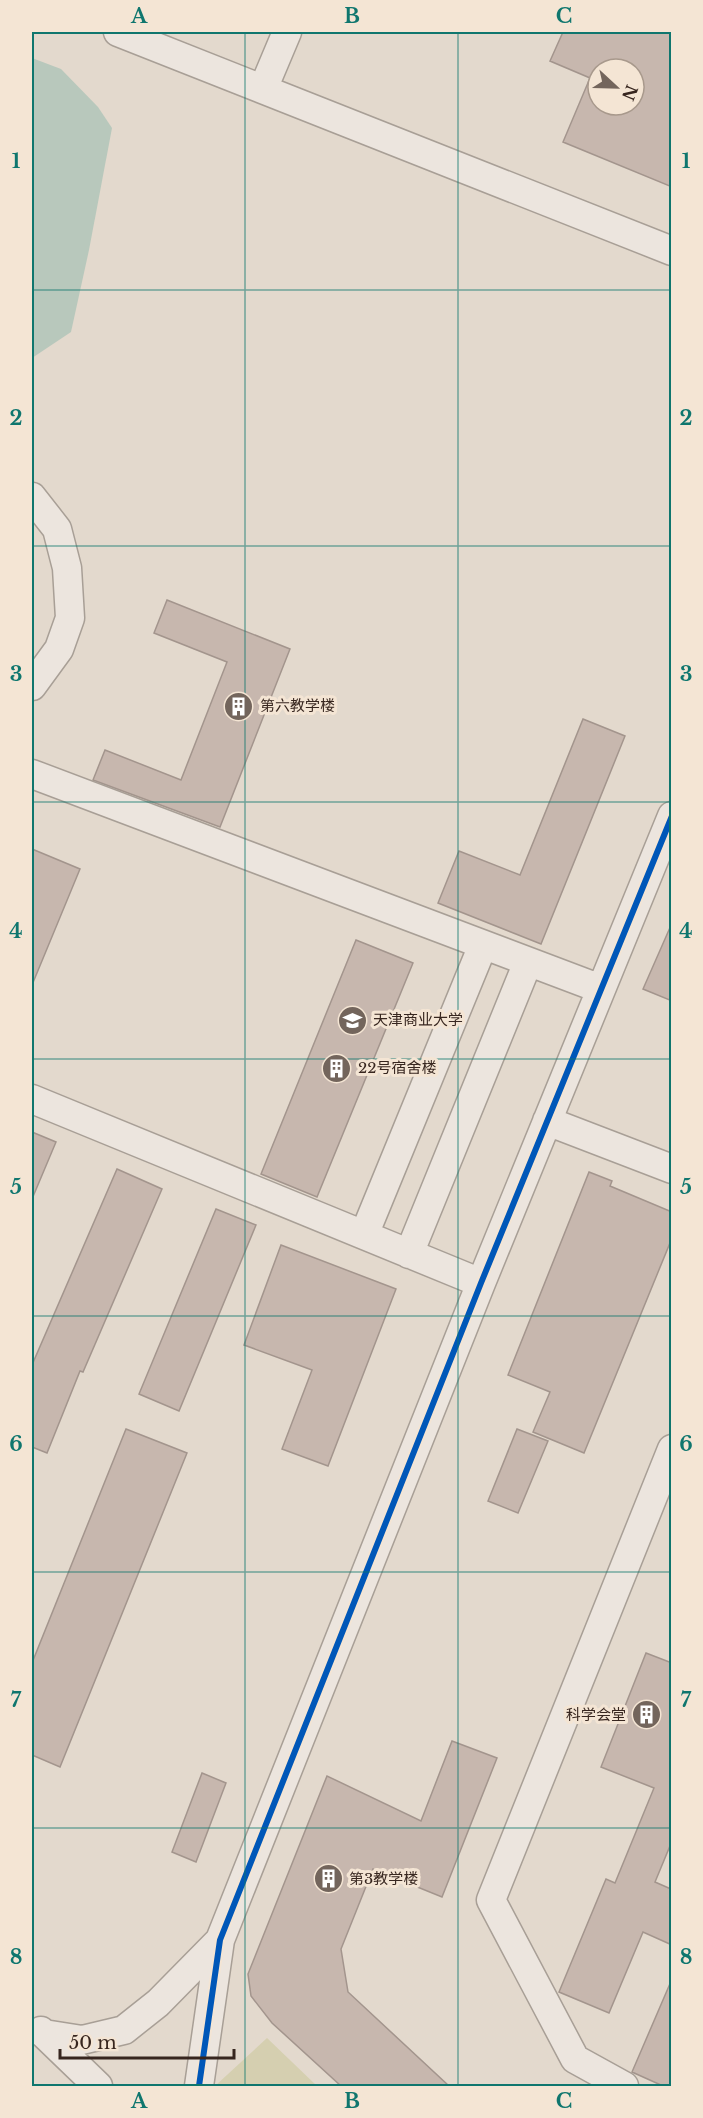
<svg xmlns="http://www.w3.org/2000/svg" width="703" height="2118" viewBox="0 0 703 2118" font-family="'Libre Baskerville','Noto Sans SC',serif">
	<style>
		.green { fill: #d5cfb0 }
		.water { fill: #b8c8bc }
		.building { fill: #c7b7ae; stroke: #a3958d; stroke-width: 1.5; fill-rule: evenodd }
		.lines { fill: none; stroke-linecap: round; stroke-linejoin: round }
		.minor-casing { stroke: #a89f96; stroke-width: 31 }
		.minor { stroke: #ece5de; stroke-width: 28 }
		.cycleway-casing { stroke: #f4e5d4; stroke-width: 10 }
		.cycleway { stroke: #0057b8; stroke-width: 6 }
		.grid { fill: none; stroke: #0f766e; stroke-width: 1.5; stroke-opacity: 0.55 }
		.labels { text-anchor: middle; stroke-width: 6; stroke-linejoin: round; paint-order: stroke }
		.poi-label { font-size: 15px; fill: #37261f; stroke: #f4e5d4; text-anchor: start }
		.neatline { fill: none; stroke: #0f766e; stroke-width: 2 }
		.grid-label { font-size: 20px; text-anchor: middle; font-weight: bold; fill: #0f766e }
	</style>
	<rect width="100%" height="100%" fill="#e3d9cd"/>
	<!-- green -->
	<path class="green" d="M267 2038 317 2086H215Z"/>
	<!-- water -->
	<path class="water" d="M32 58 61 69 98 107 112 128 89 250 71 332 32 358Z"/>
	<!-- building -->
	<path class="building" d="M563 32H672V187L563 142 590 78 550 61ZM598 69H634V105H598Z
		M167 600 290 649 220 827 93 780 105 750 181 780 227 662 154 633Z
		M583 719 625 736 541 944 438 903 459 851 520 875Z
		M32 849 80 869 32 985Z
		M672 923V1001L643 989Z
		M356 940 413 963 317 1197 261 1174Z
		M32 1132 56 1142 32 1199Z
		M117 1169 162 1189 83 1372 80 1371 47 1453 32 1447V1365Z
		M589 1172 612 1181 610 1186 672 1212V1238L584 1453 533 1432 550 1392 508 1375Z
		M216 1209 256 1225 179 1411 139 1394Z
		M281 1245 396 1289 328 1466 282 1449 312 1370 244 1345Z
		M126 1429 187 1453 60 1767 32 1755V1663Z
		M517 1429 548 1441 518 1513 488 1501Z
		M646 1653 672 1663V1841L655 1882 671 1889 672 1945 643 1932 609 2013 559 1992 606 1879 615 1883 654 1788 601 1767Z
		M452 1741 497 1758 442 1897 373 1869 341 1949 348 1992 449 2086H341L272 2023 251 1996 248 1974 327 1776 421 1821Z
		M202 1773 226 1783 196 1862 172 1852Z
		M672 1979V2086H663L632 2072Z"/>
	<g class="lines">
		<defs>
			<path id="minor" d="M118 32 672 251
				M263 89 287 32
				M32 497 57 529 67 568 70 618 59 649 32 686
				M32 774 601 989
				M32 1099 481 1283
				M547 1121 672 1169
				M364 1235 483 945
				M409 1254 528 962
				M41 2031 98 2086
				M44 2034 82 2040 124 2030 158 2003 220 1940
				M199 2086 220 1940 481 1283 672 816
				M624 2086 575 2059 491 1900 672 1449"/>
		</defs>
		<!-- minor casing -->
		<use href="#minor" class="minor-casing"/>
		<!-- minor -->
		<use href="#minor" class="minor"/>
		<defs>
			<path id="cycleway" d="M199 2086 220 1940 481 1283 672 816"/>
		</defs>
		<!-- cycleway casing -->
		<use href="#cycleway" class="cycleway-casing"/>
		<!-- cycleway -->
		<use href="#cycleway" class="cycleway"/>
	</g>
	<!-- grid -->
	<path class="grid" d="M245 32V2086M458 32V2086M32 290H672M32 546H672M32 802H672M32 1059H672M32 1316H672M32 1572H672M32 1828H672"/>
	<!-- icons -->
	<defs>
		<symbol id="building-disc" viewBox="-11 -11 22 22"><circle r="9.5" fill="#73655c" stroke="#f4e5d4"/><path d="M-4-6H4V6H1V3H-1V6H-4ZM-2.5-4.3h1.7v1.8h-1.7ZM.8-4.3h1.7v1.8H.8ZM-2.5-1h1.7V.8h-1.7ZM.8-1h1.7V.8H.8Z" fill="#fff"/></symbol>
		<symbol id="university-disc" viewBox="-11 -11 22 22"><circle r="9.5" fill="#73655c" stroke="#f4e5d4"/><path d="M0-5L7-2L0 1L-7-2ZM-4 1L0 2.5L4 1V4Q0 6-4 4Z" fill="#fff"/></symbol>
	</defs>
	<g fill-rule="evenodd">
		<use href="#building-disc" x="222" y="690" width="33" height="33"/>
		<use href="#university-disc" x="336" y="1004" width="33" height="33"/>
		<use href="#building-disc" x="320" y="1052" width="33" height="33"/>
		<use href="#building-disc" x="630" y="1698" width="33" height="33"/>
		<use href="#building-disc" x="312" y="1862" width="33" height="33"/>
	</g>
	<g class="labels">
		<!-- poi labels -->
		<g class="poi-label">
			<text x="260" y="711">第六教学楼</text>
			<text x="373" y="1025">天津商业大学</text>
			<text x="358" y="1073">22号宿舍楼</text>
			<text x="626" y="1720" text-anchor="end">科学会堂</text>
			<text x="349" y="1884">第3教学楼</text>
		</g>
	</g>
	<!-- border -->
	<rect width="703" height="2118" fill="none" stroke="#f4e5d4" stroke-width="66"/>
	<!-- north arrow -->
	<g transform="translate(616 87) rotate(112)"><circle r="28" fill="#f4e5d4" stroke="#a8998c" stroke-width="1.5"/>
	<path d="M0-4.5L10 22L0 15L-10 22Z" fill="#73655c"/>
	<text y="-9" font-size="16" font-weight="bold" text-anchor="middle" fill="#37261f">N</text>
	</g>
	<!-- scale -->
	<path d="M60 2049v9h174v-9" fill="none" stroke="#37261f" stroke-width="3"/>
	<text x="69" y="2049" font-size="18" fill="#37261f" stroke="#f4e5d4" stroke-width="4.5" paint-order="stroke">50 m</text>
	<rect x="33" y="33" width="637" height="2052" class="neatline"/>
	<g class="grid-label">
		<text x="139" y="23">A</text>
		<text x="352" y="23">B</text>
		<text x="564" y="23">C</text>
		<text x="16" y="168">1</text>
		<text x="686" y="168">1</text>
		<text x="16" y="425">2</text>
		<text x="686" y="425">2</text>
		<text x="16" y="681">3</text>
		<text x="686" y="681">3</text>
		<text x="16" y="938">4</text>
		<text x="686" y="938">4</text>
		<text x="16" y="1194">5</text>
		<text x="686" y="1194">5</text>
		<text x="16" y="1451">6</text>
		<text x="686" y="1451">6</text>
		<text x="16" y="1707">7</text>
		<text x="686" y="1707">7</text>
		<text x="16" y="1964">8</text>
		<text x="686" y="1964">8</text>
		<text x="139" y="2108">A</text>
		<text x="352" y="2108">B</text>
		<text x="564" y="2108">C</text>
	</g>
</svg>
